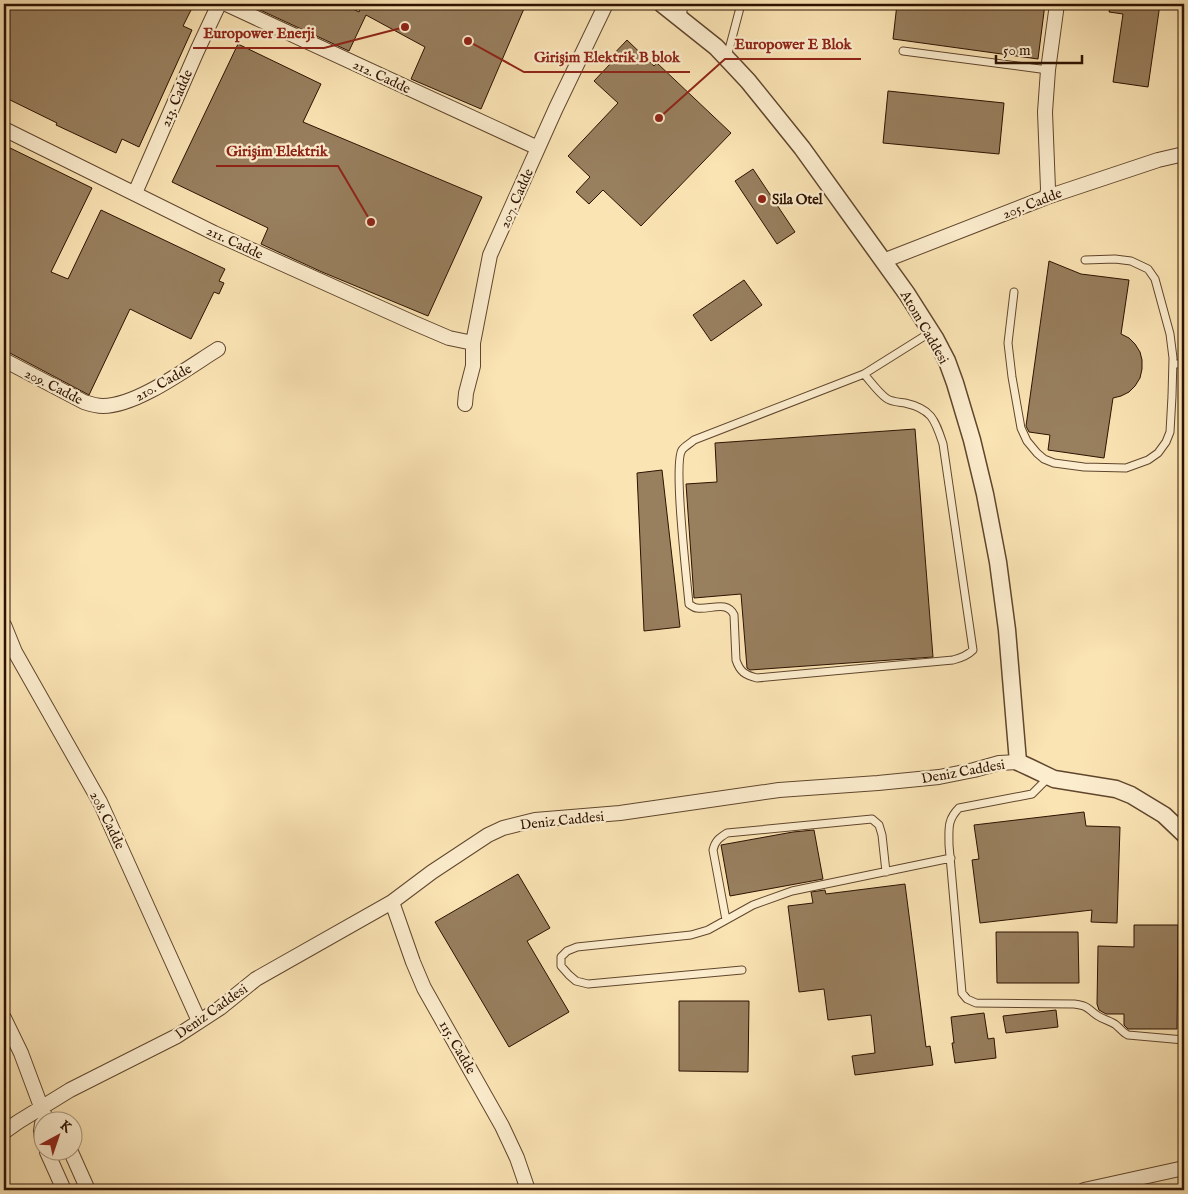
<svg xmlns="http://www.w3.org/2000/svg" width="1188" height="1194" viewBox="0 0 1188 1194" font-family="'IM FELL English',serif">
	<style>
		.building { fill: #987f5e; stroke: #2d1200 }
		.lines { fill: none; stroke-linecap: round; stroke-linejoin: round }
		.service-casing { stroke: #60462d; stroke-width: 9 }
		.minor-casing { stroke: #60462d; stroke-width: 16 }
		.tertiary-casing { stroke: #60462d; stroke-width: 19 }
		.service { stroke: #fcedce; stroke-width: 7 }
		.minor { stroke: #fcedce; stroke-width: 14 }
		.tertiary { stroke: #fcedce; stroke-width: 16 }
		.poi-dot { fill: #8f2418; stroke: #fcedce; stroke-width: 2 }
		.labels { text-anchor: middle; stroke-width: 4.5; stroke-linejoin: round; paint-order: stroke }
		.street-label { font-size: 14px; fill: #2d1200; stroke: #fcedce }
		.poi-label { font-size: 14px; font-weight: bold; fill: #2d1200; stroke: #fcedce; text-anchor: start }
		.leader { fill: none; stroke: #8f2418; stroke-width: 2 }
		.callout-dot { fill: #8f2418; stroke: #fcedce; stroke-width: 2 }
		.callout-label { font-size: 15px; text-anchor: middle; font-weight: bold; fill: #8f2418; stroke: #fcedce; stroke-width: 4.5; stroke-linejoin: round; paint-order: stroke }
	</style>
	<rect width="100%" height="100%" fill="#fbe4b4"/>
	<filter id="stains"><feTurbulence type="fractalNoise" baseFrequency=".004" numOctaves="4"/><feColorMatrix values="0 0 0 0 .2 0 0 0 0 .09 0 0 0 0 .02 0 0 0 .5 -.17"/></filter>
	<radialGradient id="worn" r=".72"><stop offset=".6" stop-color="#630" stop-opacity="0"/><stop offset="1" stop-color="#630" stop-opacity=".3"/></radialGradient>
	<!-- building -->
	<path class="building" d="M12 4H194L183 26 192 30 139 147 122 139 116 153 56 125 57 123 4 97V21Z
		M247 4H343L359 12 362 4H526L481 109 411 79 425 47 366 15 349 51Z
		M897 4H1045L1038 59 893 39Z
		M1111 4H1160L1148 87 1113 82 1123 14 1109 12Z
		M627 40 654 66 657 63 731 133 641 226 603 190 589 204 576 192 590 177 568 156 618 103 594 81 611 63 608 60Z
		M238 44 321 84 303 122 482 197 428 316 322 272 261 244 268 228 172 182Z
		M888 91 1004 103 999 154 883 143Z
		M4 145 92 188 51 272 68 279 101 210 225 269 219 281 224 283 219 294 214 292 191 339 130 309 89 395 8 352 4 351Z
		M753 169 795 232 777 244 735 181Z
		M1049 261 1081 274 1129 280 1121 334 1129 338 1135 344 1140 352 1142 360V369L1140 378 1135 386 1129 392 1121 396 1113 398 1104 458 1048 450 1050 435 1029 432 1026 426Z
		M744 280 762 305 711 341 693 315Z
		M915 429 933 657 750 670 747 668 741 594 694 598 686 484 717 482 715 443Z
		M662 470 680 627 644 631 637 473Z
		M1084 812 1086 826 1120 827 1117 923 1091 922 1092 910 980 923 972 860 979 859 974 825Z
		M814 830 823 879 730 896 721 845 793 832Z
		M518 874 550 928 527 941 569 1012 509 1047 435 922Z
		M905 884 926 1047 930 1046 933 1065 855 1075 852 1056 875 1053 871 1015 828 1020 824 989 799 992 788 906 813 903 811 892 825 890 826 894Z
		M1134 925H1178L1177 1029H1128L1124 1025V1014H1106L1099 1010 1097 1004 1098 946 1134 947Z
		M996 932H1078L1079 983H997Z
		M679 1001H749L748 1072 679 1071Z
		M1056 1010 1058 1027 1006 1033 1003 1016Z
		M984 1013 988 1039 994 1038 996 1058 955 1063 952 1043H954L951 1017Z"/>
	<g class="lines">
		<defs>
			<path id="service" d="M682 18 684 4
				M903 51 1048 70
				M727 57 741 4
				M1014 292 1008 343 1012 377 1021 428 1027 441 1037 453 1044 459 1054 463 1084 467 1126 468 1148 460 1158 453 1166 442 1170 432 1172 396 1173 358 1170 334 1155 279 1148 269 1131 261 1115 259 1085 260
				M1173 364H1184
				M864 374C871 382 878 392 886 398 891 402 898 402 905 403 932 409 935 420 943 444L973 650C967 656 961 658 953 660L757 678C745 675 740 672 736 660L734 615C727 600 710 610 697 608 694 608 692 606 689 604 687 581 673 463 682 450 685 446 691 443 694 440L864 374 931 332
				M1049 777 1032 794 959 808C947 820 949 829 949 845L962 993 967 999 976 1003 1074 1004C1090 1006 1087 1009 1098 1016 1104 1020 1111 1021 1116 1025 1121 1029 1123 1033 1128 1035L1184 1040
				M726 920 713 850C715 841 719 838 727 833L872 819 879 825 882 835 886 872
				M742 970 588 984 576 981 569 975 561 966V957L567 951 577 947 691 935 708 930 753 905 792 891 951 858"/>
			<path id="minor" d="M226 4 538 148
				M4 129 214 233 414 323 449 338 473 343
				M135 193 197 51 219 4
				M1047 197 1048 189 1045 112 1048 70 1057 4
				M883 261 1047 197 1158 160 1184 154
				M4 360 84 402C90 404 97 406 103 406 137 406 189 367 218 349
				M465 404 466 393 473 366V343L490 255 556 108 606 4
				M4 625 15 652 100 802 199 1021
				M392 902 413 962 424 988 502 1126 517 1158 528 1190
				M4 1018 21 1053 43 1112 46 1118 51 1122
				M42 1124 41 1131 42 1139
				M4 1132 18 1122 70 1090 177 1036 220 1008 256 979 392 902 432 872 488 835 503 828 535 820 620 813 779 790 878 783 939 777 974 770 999 763 1018 762
				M47 1152 64 1190
				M71 1152 88 1190
				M1084 1190 1184 1168"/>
			<path id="tertiary" d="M662 4 716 47 733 65 748 81 802 148 907 294 935 338 947 361 955 383 972 440 985 494 998 562 1007 630 1018 762 1031 768 1054 779 1116 789 1131 795 1164 815 1184 834"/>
		</defs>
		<!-- service casing -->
		<use href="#service" class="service-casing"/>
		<!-- minor casing -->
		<use href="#minor" class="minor-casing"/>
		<!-- tertiary casing -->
		<use href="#tertiary" class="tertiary-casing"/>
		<!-- service -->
		<use href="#service" class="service"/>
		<!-- minor -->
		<use href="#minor" class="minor"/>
		<!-- tertiary -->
		<use href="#tertiary" class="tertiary"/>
	</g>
	<!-- markers -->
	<circle class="poi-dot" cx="762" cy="199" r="5"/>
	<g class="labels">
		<!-- street labels -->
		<g class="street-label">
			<text transform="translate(382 76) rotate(25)" y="5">212. Cadde</text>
			<text transform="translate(176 98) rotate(-67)" y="5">213. Cadde</text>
			<text transform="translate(516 198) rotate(-66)" y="5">207. Cadde</text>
			<text transform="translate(1032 203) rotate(-21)" y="5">205. Cadde</text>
			<text transform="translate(235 242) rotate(25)" y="5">211. Cadde</text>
			<text transform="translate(925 327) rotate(60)" y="5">Atom Caddesi</text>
			<text transform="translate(163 382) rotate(-29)" y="5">210. Cadde</text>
			<text transform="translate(54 386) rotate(27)" y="5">209. Cadde</text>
			<text transform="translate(963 771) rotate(-10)" y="5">Deniz Caddesi</text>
			<text transform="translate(108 820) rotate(64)" y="5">208. Cadde</text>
			<text transform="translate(562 820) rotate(-6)" y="5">Deniz Caddesi</text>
			<text transform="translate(211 1011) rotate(-35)" y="5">Deniz Caddesi</text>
			<text transform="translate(458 1047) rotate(60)" y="5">115. Cadde</text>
		</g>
		<!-- poi labels -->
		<g class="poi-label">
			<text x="772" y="204">Sila Otel</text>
		</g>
	</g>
	<!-- callouts -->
	<path class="leader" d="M405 27L324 48H193M659 118L725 59H861M468 41L524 72H690M371 222L338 166H216"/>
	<g class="callout-dot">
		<circle cx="405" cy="27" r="5"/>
		<circle cx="659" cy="118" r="5"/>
		<circle cx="468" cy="41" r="5"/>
		<circle cx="371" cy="222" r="5"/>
	</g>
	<g class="callout-label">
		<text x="259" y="38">Europower Enerji</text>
		<text x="793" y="49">Europower E Blok</text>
		<text x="607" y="62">Girişim Elektrik B blok</text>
		<text x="277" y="156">Girişim Elektrik</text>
	</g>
	<!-- margin -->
	<rect width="1188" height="1194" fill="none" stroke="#fbe4b4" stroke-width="20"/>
	<rect x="5" y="5" width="1178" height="1184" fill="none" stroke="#2d1200" stroke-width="2.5"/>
	<rect x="10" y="10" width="1168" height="1174" fill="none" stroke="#2d1200"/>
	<!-- north arrow -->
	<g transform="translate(58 1136) rotate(40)"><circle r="24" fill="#fcedce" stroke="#a9957c"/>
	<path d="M0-4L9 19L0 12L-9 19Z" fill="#8f2418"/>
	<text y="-8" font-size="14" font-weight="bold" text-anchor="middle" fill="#2d1200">K</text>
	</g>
	<!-- scale -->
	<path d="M996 55v8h86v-8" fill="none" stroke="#2d1200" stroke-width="2.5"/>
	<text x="1003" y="55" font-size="15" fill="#2d1200" stroke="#fcedce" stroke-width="4" paint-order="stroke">50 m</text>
	<rect width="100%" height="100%" filter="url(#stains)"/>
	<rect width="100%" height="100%" fill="url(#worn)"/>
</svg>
